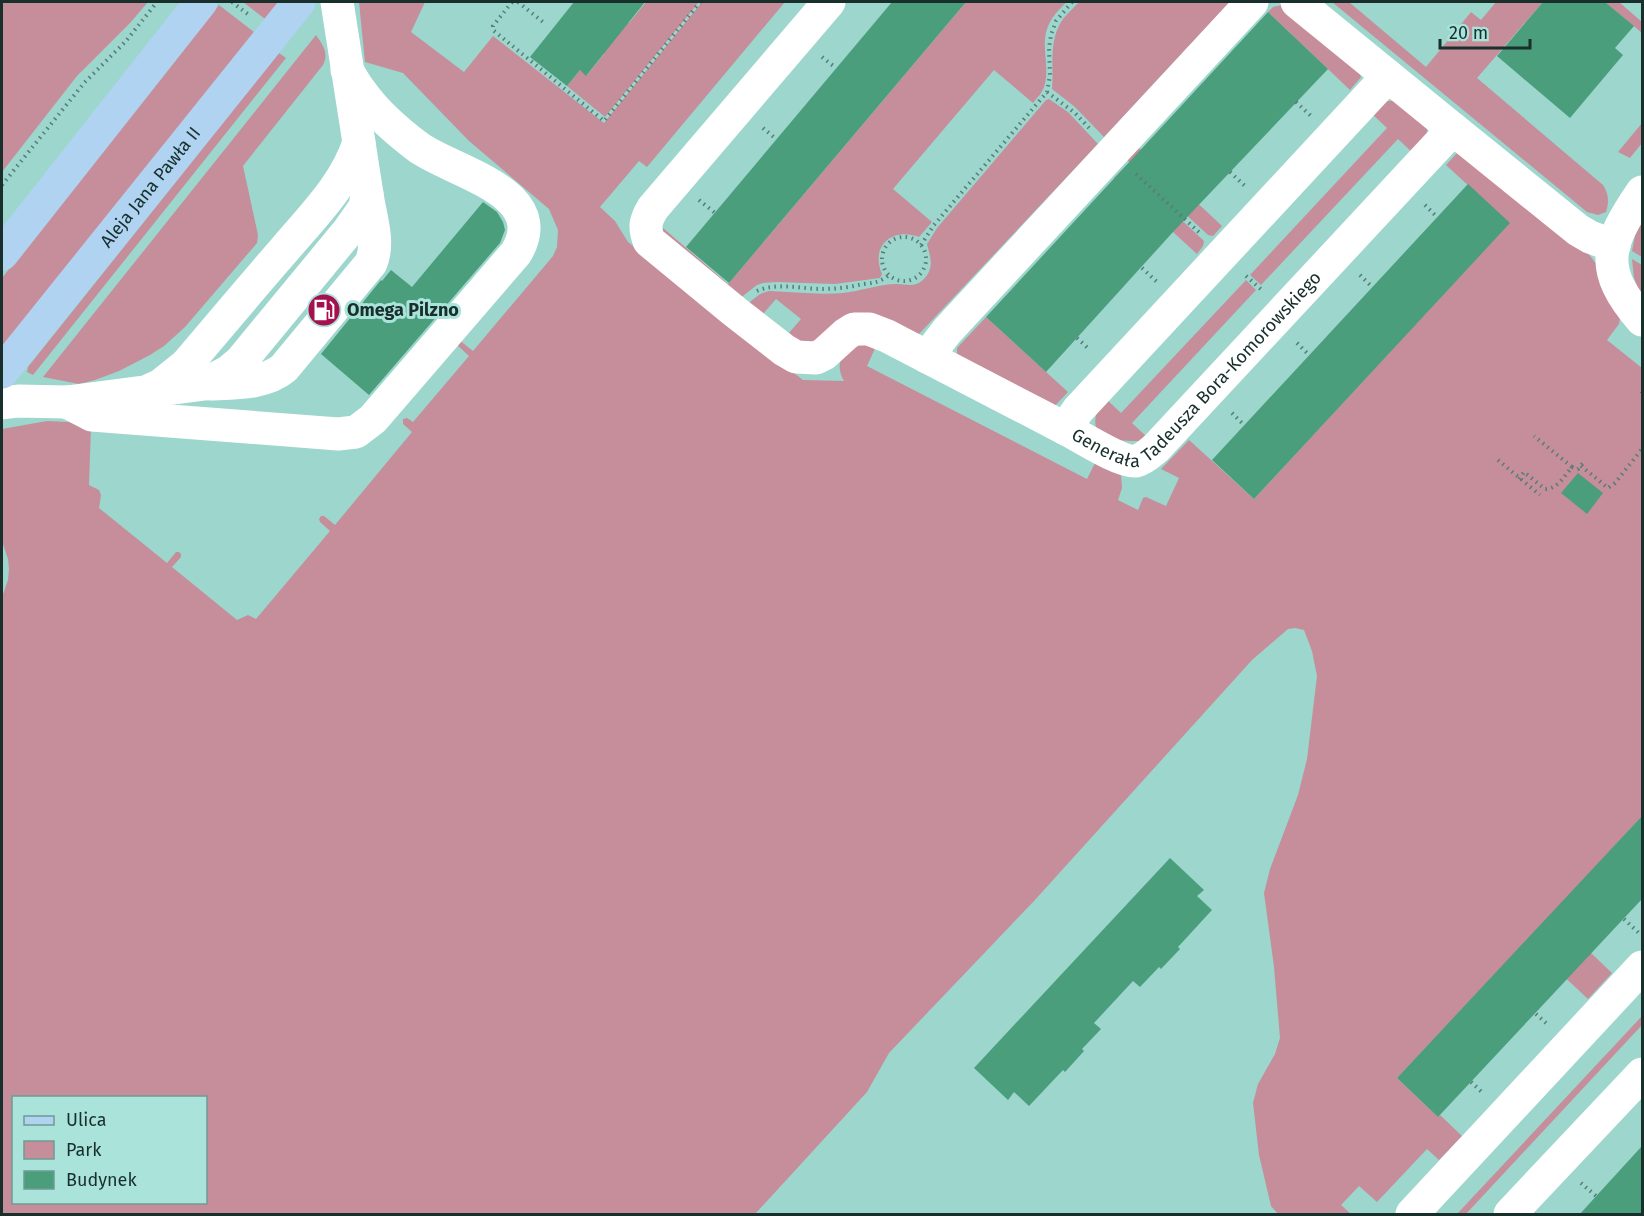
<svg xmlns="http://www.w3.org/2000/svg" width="1644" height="1216" viewBox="0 0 1644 1216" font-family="'Fira Sans',sans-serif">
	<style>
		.green { fill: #c68e9a; fill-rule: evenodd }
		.building { fill: #4a9e7c }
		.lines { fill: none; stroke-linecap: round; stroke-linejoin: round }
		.path { stroke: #567d77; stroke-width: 4; stroke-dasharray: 1.5 4.5; stroke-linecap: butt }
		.minor { stroke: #fff; stroke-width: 33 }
		.major { stroke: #afd3f0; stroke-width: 33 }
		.labels { text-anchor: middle; stroke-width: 6; stroke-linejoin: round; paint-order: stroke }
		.street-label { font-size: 18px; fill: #182f2c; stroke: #a9e3da }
		.poi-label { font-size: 18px; font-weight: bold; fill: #182f2c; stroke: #a9e3da; text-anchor: start }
	</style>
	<rect width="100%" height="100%" fill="#9cd6cd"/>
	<!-- green -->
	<path class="green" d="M2 2H148L130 23 77 76 2 172Z
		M243 2H279L265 19Z
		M359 2H425L411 32 464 72 493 36 604 123 702 2H785L647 167 639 161 600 207 615 221 628 242 803 380 844 381C836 367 840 359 848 346L877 344 867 366 1087 479 1097 459 1121 474 1122 488 1118 500 1138 510 1143 498 1146 497 1166 506 1179 478 1161 469 1189 440 1254 499 1509 223 1446 165 1457 153 1587 252 1601 270 1620 318 1619 324 1607 340 1642 368V816L1551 915 1612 973 1588 999 1526 941 1397 1078 1438 1117 1440 1115 1462 1136 1439 1160 1427 1149 1377 1202 1359 1186 1341 1205 1351 1214H1278L1271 1206 1259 1155 1253 1103 1258 1084 1275 1054 1280 1038 1274 967 1264 893 1270 869 1298 795 1307 759 1317 676 1312 651 1304 630 1295 628 1288 629 1252 660 1034 901 889 1053 867 1092 755 1214H2V597L8 580 9 569 8 559 2 541V429L47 421 87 423 91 426 89 485 99 490 101 495 99 508 167 563 176 552H179L181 554V557L172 567 237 620 248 615 256 619 330 531 320 522 319 519 321 516H324L335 525 412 432 403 424V419L407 418 413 422 469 356 456 344 459 340 473 351 553 256 557 247 558 230 549 209 469 141 403 73 365 62ZM14 1098H206V1202H14Z
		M646 2H699L605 117 567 86 580 70 587 75 604 54 598 49 622 18 629 23Z
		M966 2H1067C1060 8 1053 16 1049 24 1039 44 1051 67 1044 87 1042 93 1037 98 1033 103L994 70 893 189 932 222 919 237C892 227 870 246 882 274L880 278 835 284 777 282 763 283 757 285 739 299 662 234 663 228 728 284Z
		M1079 2H1230L1104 137 1075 107 1052 89C1054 66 1048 40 1063 19 1068 13 1074 7 1079 2Z
		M1332 2H1349L1426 67 1471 12 1481 20 1496 2H1543L1477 78 1603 185C1609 194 1609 202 1606 212L1598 215 1587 212Z
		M1605 2H1619L1642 22V33Z
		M219 5 254 32 2 348V278Z
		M1282 5 1359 69 1361 77 1350 90 1268 12 1273 7Z
		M316 35C323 45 329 53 323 65L243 166 258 235 257 243 185 327 164 346 150 355 119 371 95 380 79 384 43 377Z
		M279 53 286 58 33 375 27 372 28 367Z
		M1049 99 1068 112 1098 144 920 333 917 335 821 341 799 344 789 333 801 319 776 299 763 314 746 305 760 294 769 291C793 292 819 295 843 293 860 291 877 285 894 284 905 283 914 289 924 279 935 268 930 256 927 244L937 228 1046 100Z
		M1389 101H1397L1427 126V138L1415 155 1398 139 1261 285 1250 275 1387 128 1370 112 1383 102Z
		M1642 123V143L1630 158 1618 152Z
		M1139 148 1222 226 1213 236 1208 235 1127 160Z
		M1125 167 1204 241 1203 246 1197 254 1114 178Z
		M1642 221V257L1632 251 1635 236Z
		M1632 259 1642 265V298L1634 278Z
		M1246 280 1256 290 1132 423 1149 439 1146 441C1112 441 1079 440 1104 397L1121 413Z
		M986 317 1068 392 1051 410 957 356V348Z
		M1642 1016V1025L1466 1214H1457Z"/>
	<!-- building -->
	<path class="building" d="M574 2H645L586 76 580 70 567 86 530 57Z
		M892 2H966L729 283 686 247Z
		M1543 2H1605L1634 26 1615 48 1623 55 1570 118 1497 56Z
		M1268 12 1328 69 1173 232 1046 372 986 317Z
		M1468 184 1510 223 1254 499 1212 460Z
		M483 202 497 212 503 222 505 230 500 243 369 395 321 354 381 280 382 281 391 270 412 287Z
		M1578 473 1603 493 1587 514 1561 493Z
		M1642 816V899L1438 1117 1397 1078Z
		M1170 858 1204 890 1197 896 1212 910 1178 947 1180 949 1161 969 1159 967 1140 987 1133 981 1094 1023 1101 1029 1082 1049 1084 1051 1065 1072 1063 1070 1029 1106 1014 1092 1008 1100 974 1068Z
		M1642 1146V1215H1579L1599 1193Z"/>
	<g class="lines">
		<!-- path -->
		<path class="path" d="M232 2 249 15
			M512 2 493 26V30L604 121 700 2
			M518 2 543 22
			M822 57 836 68
			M1047 92 1075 113 1092 131
			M1296 102 1311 116
			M763 128 776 139
			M1230 172 1245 186
			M1136 174 1201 234
			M2 185 84 83 126 41 157 2
			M699 200 715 213
			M1425 205 1437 217
			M882 259a22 22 0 1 1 44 0a22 22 0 1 1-44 0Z
			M921 245 934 225 1047 92 1050 75 1049 48 1051 35 1056 21 1072 2
			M1142 268 1157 282
			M1360 275 1372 287
			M1246 276 1263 291
			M757 291C777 282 801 289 822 289 836 289 850 287 863 284 873 283 881 282 889 275
			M1077 338 1090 350
			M1297 343 1309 355
			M1642 392V393
			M1232 413 1244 425
			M1498 460 1540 495
			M1581 466 1608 488 1615 483 1642 449
			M1572 467 1576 469H1578L1584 462
			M1519 479 1524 472 1545 489C1558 489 1564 476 1572 467L1534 436
			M1624 919 1641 935
			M1536 1014 1546 1023
			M1471 1082 1484 1094
			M1581 1183 1596 1196"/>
		<!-- minor -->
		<g class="minor">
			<path d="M829 2 653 208C645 221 644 227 649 241L734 311 784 350 796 357 816 358 824 354 846 334 854 329H869L887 336 1066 429"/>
			<path d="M1297 2 1453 129 1578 230 1590 237 1614 246"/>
			<path id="s1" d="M1388 76 1078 410 1071 420 1066 429C1081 437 1122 463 1136 461 1144 459 1150 453 1156 448L1453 129"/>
			<path d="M1642 192C1606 245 1598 269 1642 320"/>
			<path d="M927 357 947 331 1252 2"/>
			<path d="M210 384C235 383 265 384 284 368L371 263C380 242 370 216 367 194"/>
			<path d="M152 389 161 385 186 365C218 327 251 288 284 250 312 217 346 184 359 142"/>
			<path d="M67 402 92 415 338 434 356 432 373 419 516 253C553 192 452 172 418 147 398 132 377 114 362 93 356 86 352 78 347 70"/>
			<path d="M2 403 18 401 67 402 205 384 228 372 241 361 349 230 365 207 367 194 337 2"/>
			<path d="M1412 1214 1642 967"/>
			<path d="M1510 1214 1642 1074"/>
		</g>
		<!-- major -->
		<g class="major">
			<path d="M2 254 201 2"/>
			<path id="s2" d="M2 372 299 2"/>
		</g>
	</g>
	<!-- icons -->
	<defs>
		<symbol id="fuel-disc" viewBox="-11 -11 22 22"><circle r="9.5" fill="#a5104e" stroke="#a9e3da"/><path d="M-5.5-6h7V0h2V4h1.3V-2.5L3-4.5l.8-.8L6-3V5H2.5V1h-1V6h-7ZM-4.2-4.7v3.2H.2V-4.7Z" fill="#fff"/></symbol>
	</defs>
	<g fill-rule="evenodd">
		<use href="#fuel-disc" x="305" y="291" width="38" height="38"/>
	</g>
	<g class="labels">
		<!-- street labels -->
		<g class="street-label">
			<text dy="6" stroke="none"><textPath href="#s2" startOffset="237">Aleja Jana Pawła II</textPath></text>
			<text dy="6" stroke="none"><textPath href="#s1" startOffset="652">Generała Tadeusza Bora-Komorowskiego</textPath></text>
		</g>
		<!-- poi labels -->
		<g class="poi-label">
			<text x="347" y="316">Omega Pilzno</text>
		</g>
	</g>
	<!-- border -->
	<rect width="1644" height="1216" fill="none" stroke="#182f2c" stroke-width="6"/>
	<!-- legend -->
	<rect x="12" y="1096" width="195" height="108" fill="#a9e3da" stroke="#6f9b94" stroke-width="1.5"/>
	<rect x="24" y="1116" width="30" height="9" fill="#afd3f0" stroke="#6f9b94" stroke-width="1.5"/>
	<text x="66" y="1126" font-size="18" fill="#182f2c">Ulica</text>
	<rect x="24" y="1141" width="30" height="18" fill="#c68e9a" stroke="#6f9b94" stroke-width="1.5"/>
	<text x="66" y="1156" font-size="18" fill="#182f2c">Park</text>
	<rect x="24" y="1171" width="30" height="18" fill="#4a9e7c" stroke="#6f9b94" stroke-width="1.5"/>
	<text x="66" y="1186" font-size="18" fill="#182f2c">Budynek</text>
	<!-- scale -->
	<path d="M1440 39v9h90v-9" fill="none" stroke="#182f2c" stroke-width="3"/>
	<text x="1449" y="39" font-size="18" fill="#182f2c" stroke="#a9e3da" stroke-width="4.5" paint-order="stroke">20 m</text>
</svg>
